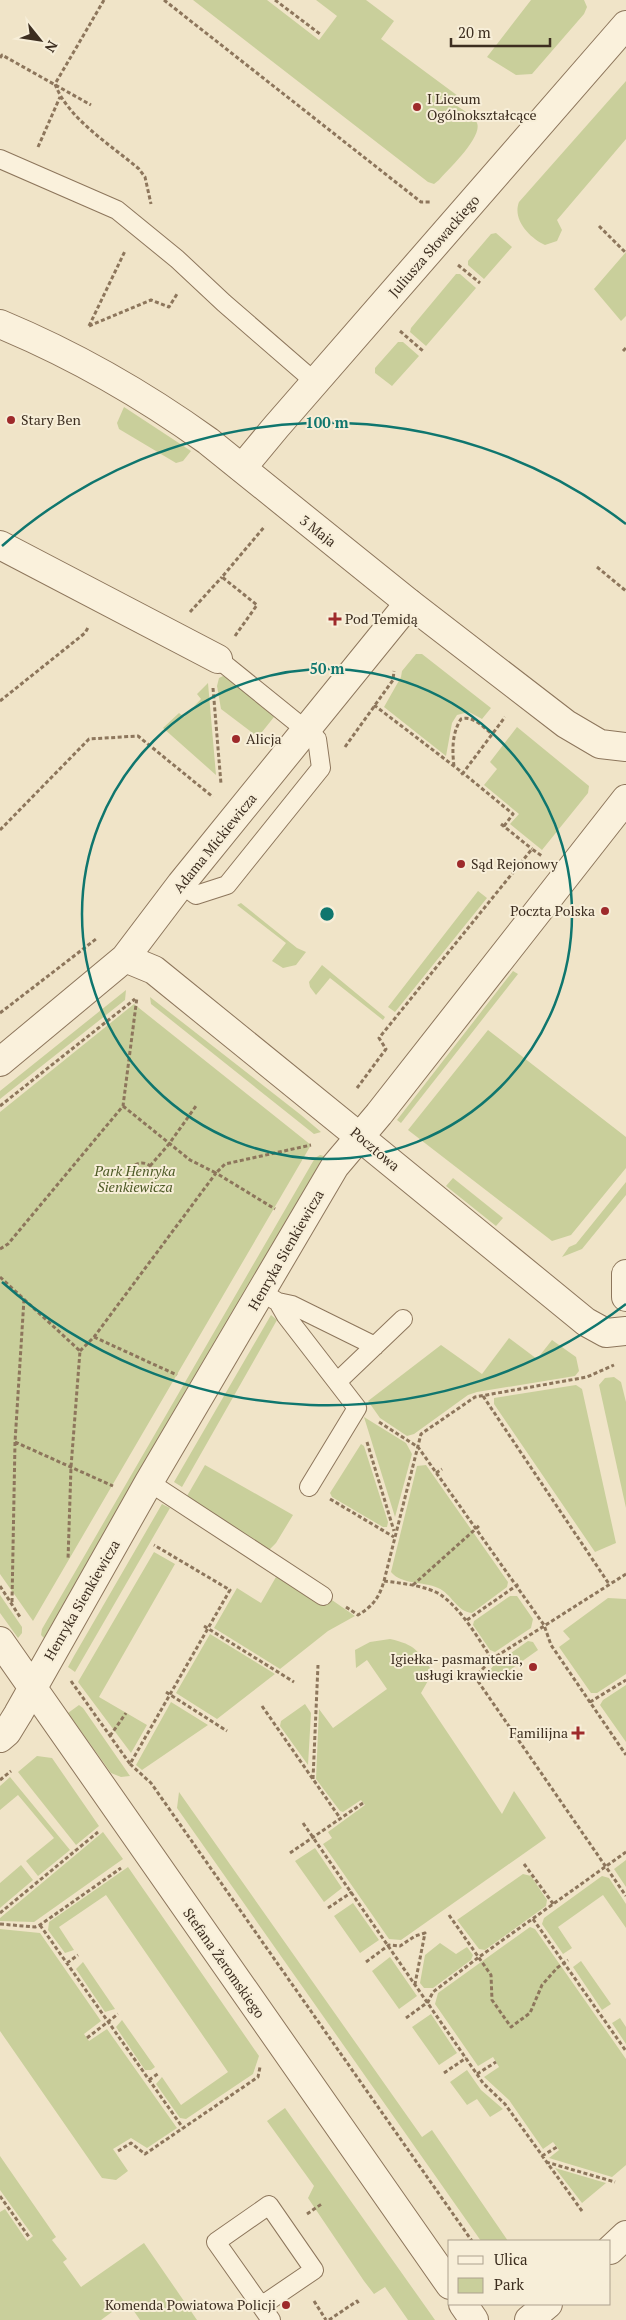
<svg xmlns="http://www.w3.org/2000/svg" width="626" height="2320" viewBox="0 0 626 2320" font-family="'PT Serif',serif">
	<style>
		.green { fill: #c9cf9b }
		.lines { fill: none; stroke-linecap: round; stroke-linejoin: round }
		.service-casing { stroke: #8d765c; stroke-width: 20 }
		.minor-casing { stroke: #8d765c; stroke-width: 30 }
		.tertiary-casing { stroke: #8d765c; stroke-width: 30 }
		.path { stroke: #8d765c; stroke-width: 3; stroke-dasharray: 4 2.5; stroke-linecap: butt }
		.service { stroke: #faf1dc; stroke-width: 18 }
		.minor { stroke: #faf1dc; stroke-width: 28 }
		.tertiary { stroke: #faf1dc; stroke-width: 28 }
		.ring { fill: none; stroke: #0f766e; stroke-width: 2.5 }
		.poi-dot { fill: #9e2a2b; stroke: #f7eed8; stroke-width: 2 }
		.labels { text-anchor: middle; stroke-width: 4; stroke-linejoin: round; paint-order: stroke }
		.poi-label { font-size: 14px; fill: #3d2e20; stroke: #f7eed8; text-anchor: start }
		.street-label { font-size: 14px; fill: #3d2e20; stroke: #f7eed8 }
		.park-label { font-size: 14px; font-style: italic; fill: #4d5a26; stroke: #f7eed8 }
		.centre { fill: #0f766e; stroke: #f7eed8; stroke-width: 2.5 }
		.ring-label { font-size: 15px; text-anchor: middle; font-weight: bold; fill: #0f766e; stroke: #f7eed8; stroke-width: 4; stroke-linejoin: round; paint-order: stroke }
	</style>
	<rect width="100%" height="100%" fill="#f0e4c8"/>
	<!-- green -->
	<path class="green" d="M193 0H267L319 40 337 16 316 0H366L394 21 381 39 458 96 453 103C460 109 474 115 477 123 483 137 448 170 439 180L434 184 428 182Z
		M531 0H584L587 7 584 14 532 74 516 75 487 57Z
		M626 81V139L557 220 562 230 557 241 545 245C530 238 512 220 519 202Z
		M496 233 512 247 484 279 468 265V261L491 234Z
		M626 252V316L621 321 594 289Z
		M456 274H460L476 288 426 346 410 332 411 328Z
		M398 342H403L419 356 392 386 375 373V368Z
		M124 407 191 451 183 461 176 463 119 429 117 423Z
		M416 654H422L491 708 482 719 469 712 457 715 452 723 446 756 384 707 401 677 402 671Z
		M223 676 229 678 274 717 258 737 221 709 217 686 219 678Z
		M208 683 216 775 163 728 179 713 184 717 201 699 197 694Z
		M517 727 589 786 588 793 542 850 510 824 519 814 484 785 497 769 490 762Z
		M478 891 487 898 395 1012 388 1007Z
		M241 903 297 948 306 952 296 965 283 968 272 961 286 943 237 905Z
		M322 965 385 1017 383 1020 330 978 316 995 310 987 309 982Z
		M513 971 518 974 401 1123 397 1120Z
		M126 990 125 1000 0 1099V1091Z
		M150 997 301 1115 321 1132 314 1134 151 1004Z
		M134 1004 311 1145 33 1621 0 1574V1112Z
		M488 1030 626 1137V1168L571 1235 552 1241 408 1130Z
		M320 1155 324 1156 44 1638 41 1635 42 1629 315 1158Z
		M453 1178 503 1218 496 1226 446 1186Z
		M626 1182V1195L582 1249 562 1257 569 1247 576 1244Z
		M271 1315 277 1320 182 1487 174 1482Z
		M509 1338 537 1359 552 1340 576 1357 579 1371 575 1376 477 1392 468 1395 414 1434 407 1436 380 1418 368 1401 441 1345 482 1374Z
		M614 1377 621 1382 626 1402V1508L599 1385 605 1378Z
		M576 1385 582 1389 616 1543 595 1552 494 1404V1398Z
		M364 1417 406 1443 412 1454 395 1517Z
		M361 1444 364 1446 388 1522 387 1527H383L332 1497 330 1493Z
		M205 1465 293 1515 276 1543 269 1550 187 1496Z
		M426 1465 508 1582 507 1587 472 1613C457 1612 451 1593 438 1588 423 1581 402 1585 391 1572L417 1466Z
		M162 1504 170 1508 75 1672 68 1667 74 1656Z
		M154 1552 175 1564 99 1697 147 1725 131 1753 78 1682Z
		M276 1577 322 1604 329 1598 355 1616 328 1631 280 1669 214 1628 237 1588 261 1603Z
		M0 1595 22 1627V1633L18 1638 0 1613Z
		M510 1596H517L533 1619 531 1628 495 1652 490 1650 473 1625 474 1621Z
		M608 1598 626 1599V1674L597 1693H591L559 1647 570 1639 563 1631Z
		M210 1634 275 1674 217 1719 176 1693Z
		M390 1639C416 1645 417 1650 433 1672L421 1693 502 1814 514 1791 546 1838 401 1940 389 1939 323 1844 332 1838 328 1832 365 1805 361 1800 343 1812 340 1811 316 1779 319 1709 333 1728 387 1689 367 1660 356 1668 355 1650 370 1642Z
		M528 1641 533 1642 538 1650 493 1682 489 1677 490 1670 494 1665Z
		M626 1685V1742L600 1705 603 1700Z
		M171 1702 208 1725 142 1770 136 1765Z
		M305 1704 311 1713 308 1765 280 1726 281 1721Z
		M79 1705 83 1708 130 1776 121 1777 111 1773 68 1713Z
		M37 1756 52 1758 99 1826 76 1845 18 1772Z
		M10 1777 70 1850 38 1876 26 1861 54 1838 18 1795 0 1810V1786Z
		M179 1792 422 2137 432 2130 508 2241H481L177 1808Z
		M103 1832 123 1859 34 1922 0 1921V1918Z
		M315 1848 342 1888 324 1902 295 1861Z
		M626 1860V1887L614 1869Z
		M21 1865 33 1880 0 1908V1883Z
		M128 1867 259 2056 253 2074 186 2119 180 2118 156 2084 162 2077 181 2105 228 2072 106 1895 59 1927 74 1950 65 1953 48 1930 49 1922Z
		M523 1874 531 1876 547 1900 546 1906 485 1950 479 1949 457 1920Z
		M602 1876 609 1878 626 1904V1928L603 1895 558 1927 572 1948 563 1954 542 1924 544 1918Z
		M353 1903 379 1940 360 1953 334 1916Z
		M530 1927 535 1929 626 2059V2165L612 2177 549 2158 559 2150 553 2142 543 2149 509 2100 484 2077 499 2067 493 2057 478 2066 435 2004 438 1993Z
		M0 1929 40 1933 101 2021 84 2034 89 2041 107 2029 177 2128 147 2148 131 2138 113 2149 128 2171 116 2180 102 2178 0 2031Z
		M440 1943 456 1954 467 1947 473 1955 471 1960 433 1988H424L420 1983 425 1955Z
		M390 1957 417 1996 399 2009 372 1971Z
		M581 1961 611 2004 602 2010 573 1967Z
		M83 1962 115 2009 105 2012 76 1969Z
		M431 2014 457 2053 439 2065 412 2027Z
		M620 2018 626 2027V2044L612 2023Z
		M122 2020 155 2067 151 2070H145L116 2027Z
		M467 2070 481 2090 503 2109 490 2117 477 2099 467 2105 450 2082Z
		M285 2108 435 2320H408L385 2287 374 2294 364 2281 308 2198 314 2186 267 2121Z
		M0 2156 56 2237 52 2240 67 2259 63 2262 81 2287 144 2243 197 2320H140L127 2301 101 2320H0V2212L5 2209 27 2241 33 2236 0 2190Z
		M555 2168 606 2183 582 2203Z"/>
	<g class="lines">
		<defs>
			<path id="service" d="M0 159 117 210 177 259 224 303 315 382
				M181 884 196 895 227 885 321 768 317 739 218 659
				M261 1292 278 1302 286 1316 357 1408 309 1487
				M278 1302 292 1305 375 1346
				M337 1382 403 1319
				M149 1482 323 1596
				M261 2306 314 2270 269 2205 216 2242 271 2320"/>
			<path id="minor" d="M242 468 276 427 626 25
				M0 545 218 659
				M125 958 154 970C298 1087 443 1204 586 1322L606 1333 626 1331
				M0 1062 125 958 181 884 409 603
				M0 1641 450 2285
				M0 1738 7 1732 18 1714 149 1482 335 1166 379 1114 626 799
				M610 2250 626 2235
				M463 2304 474 2320
				M529 2320 548 2304"/>
			<path id="tertiary" d="M0 324C72 354 144 395 208 441L409 603 566 724 600 744 626 747
				M626 1274V1297"/>
		</defs>
		<!-- service casing -->
		<use href="#service" class="service-casing"/>
		<!-- minor casing -->
		<use href="#minor" class="minor-casing"/>
		<!-- tertiary casing -->
		<use href="#tertiary" class="tertiary-casing"/>
		<!-- path -->
		<path class="path" d="M104 0 55 84C68 119 111 145 139 169L145 177 151 204
			M164 0 421 202H430
			M275 0 320 34
			M0 58 2 55 91 105
			M38 147 60 97
			M599 226 626 253
			M458 265 480 283
			M89 326 151 300 169 307 177 294
			M89 326 125 251
			M400 331 423 351
			M623 351 626 348
			M597 567 626 591
			M190 612 222 577
			M235 636 257 605 222 577 265 526
			M213 688 221 784
			M0 701 85 633 89 626
			M374 705 463 773 459 776
			M345 747 393 680 394 671
			M454 766C452 750 452 733 461 719 473 715 483 727 492 734
			M501 824 532 849
			M504 826 513 814 463 773 505 717
			M0 830 89 739 138 736 213 797
			M0 1013 96 939
			M357 1088 386 1049 379 1038 532 849 542 856
			M0 1106 135 999
			M123 1106 190 1160 216 1173 225 1164 311 1145
			M129 1176a13 13 0 1 1 26 0a13 13 0 1 1-26 0Z
			M150 1166 169 1144 196 1106
			M0 1249 8 1244 123 1106 137 997
			M0 1277 80 1351 71 1467 68 1560
			M94 1337 177 1375
			M80 1351 94 1337 216 1173 275 1209
			M483 1396 609 1584
			M379 1422 418 1447 544 1625 551 1645 626 1755
			M15 1442 113 1486
			M367 1442 394 1531
			M436 1473 442 1469
			M330 1499 394 1537
			M626 1574 492 1659 475 1677 626 1896
			M384 1581 421 1434 475 1397 587 1377 614 1365
			M413 1585 480 1525
			M0 1586 20 1617
			M12 1602 15 1442 24 1299
			M346 1607 358 1615C373 1606 379 1598 384 1581 400 1583 428 1586 441 1595 463 1611 477 1637 492 1659
			M467 1620 520 1583
			M204 1626 294 1682
			M71 1681 130 1764 230 1590 154 1545
			M166 1692 227 1731
			M590 1702 626 1680
			M262 1706 340 1818
			M110 1736 126 1713
			M130 1764 151 1783 472 2241
			M313 1779 318 1665
			M0 1780 11 1771
			M303 1823 483 2083 505 2104 582 2211
			M290 1853 363 1803
			M524 1864 554 1905
			M328 1908 352 1892
			M0 1913 98 1832
			M449 1915 491 1975 492 2000 511 2027 530 2013 542 1985 557 1968 568 1960
			M533 1919 626 2051
			M0 1924 35 1927 40 1925 121 1868
			M40 1925 183 2128
			M366 1962 389 1945 400 1946 415 1936 425 1933 415 1984
			M67 1963 78 1955
			M406 2018 428 2002 433 1992 479 1957 626 1852
			M87 2038 118 2014
			M444 2073 466 2058
			M477 2074 496 2062
			M149 2080 159 2073
			M118 2151 131 2143 145 2154 258 2077 260 2067
			M542 2156 557 2147
			M546 2162 615 2182
			M0 2196 29 2237
			M307 2214 323 2203
			M314 2301 326 2320
			M329 2320 357 2301 359 2304"/>
		<!-- service -->
		<use href="#service" class="service"/>
		<!-- minor -->
		<use href="#minor" class="minor"/>
		<!-- tertiary -->
		<use href="#tertiary" class="tertiary"/>
	</g>
	<!-- distance rings -->
	<g class="ring">
		<circle cx="327" cy="914" r="245"/>
		<path d="M626 1304A491 491 0 0 1 2 1282M2 546A491 491 0 0 1 626 524"/>
	</g>
	<!-- markers -->
	<g class="poi-dot">
		<circle cx="417" cy="107" r="5"/>
		<circle cx="11" cy="420" r="5"/>
		<path d="M332.5 611.5h5v5h5v5h-5v5h-5v-5h-5v-5h5z"/>
		<circle cx="236" cy="739" r="5"/>
		<circle cx="461" cy="864" r="5"/>
		<circle cx="605" cy="911" r="5"/>
		<circle cx="533" cy="1667" r="5"/>
		<path d="M575.5 1725.5h5v5h5v5h-5v5h-5v-5h-5v-5h5z"/>
		<circle cx="286" cy="2305" r="5"/>
	</g>
	<g class="labels">
		<!-- poi labels -->
		<g class="poi-label">
			<text x="427" y="104">I Liceum<tspan x="427" dy="16">Ogólnokształcące</tspan></text>
			<text x="21" y="425">Stary Ben</text>
			<text x="345" y="624">Pod Temidą</text>
			<text x="246" y="744">Alicja</text>
			<text x="471" y="869">Sąd Rejonowy</text>
			<text x="595" y="916" text-anchor="end">Poczta Polska</text>
			<text x="523" y="1664" text-anchor="end">Igiełka- pasmanteria,<tspan x="523" dy="16">usługi krawieckie</tspan></text>
			<text x="568" y="1738" text-anchor="end">Familijna</text>
			<text x="276" y="2310" text-anchor="end">Komenda Powiatowa Policji</text>
		</g>
		<!-- street labels -->
		<g class="street-label">
			<text transform="translate(434 246) rotate(-49)" y="5">Juliusza Słowackiego</text>
			<text transform="translate(318 531) rotate(38)" y="5">3 Maja</text>
			<text transform="translate(215 843) rotate(-51)" y="5">Adama Mickiewicza</text>
			<text transform="translate(375 1149) rotate(40)" y="5">Pocztowa</text>
			<text transform="translate(286 1250) rotate(-60)" y="5">Henryka Sienkiewicza</text>
			<text transform="translate(82 1600) rotate(-60)" y="5">Henryka Sienkiewicza</text>
			<text transform="translate(224 1963) rotate(55)" y="5">Stefana Żeromskiego</text>
		</g>
		<!-- park labels -->
		<g class="park-label">
			<text x="135" y="1176">Park Henryka<tspan x="135" dy="16">Sienkiewicza</tspan></text>
		</g>
	</g>
	<circle cx="327" cy="914" r="8" class="centre"/>
	<g class="ring-label">
		<text x="327" y="428">100 m</text>
		<text x="327" y="674">50 m</text>
	</g>
	<!-- legend -->
	<rect x="448" y="2240" width="162" height="65" fill="#f7eed8" stroke="#ada18e"/>
	<rect x="458" y="2256" width="25" height="8" fill="#faf1dc" stroke="#ada18e"/>
	<text x="494" y="2265" font-size="15" fill="#3d2e20">Ulica</text>
	<rect x="458" y="2278" width="25" height="15" fill="#c9cf9b" stroke="#ada18e"/>
	<text x="494" y="2290" font-size="15" fill="#3d2e20">Park</text>
	<!-- north arrow -->
	<g transform="translate(40 40) rotate(120)" stroke="#f7eed8" stroke-width="4" paint-order="stroke">
	<path d="M0-4L9 19L0 12L-9 19Z" fill="#3d2e20"/>
	<text y="-8" font-size="14" font-weight="bold" text-anchor="middle" fill="#3d2e20">N</text>
	</g>
	<!-- scale -->
	<path d="M451 38v8h99v-8" fill="none" stroke="#3d2e20" stroke-width="2.5"/>
	<text x="458" y="38" font-size="15" fill="#3d2e20" stroke="#f7eed8" stroke-width="4" paint-order="stroke">20 m</text>
</svg>
